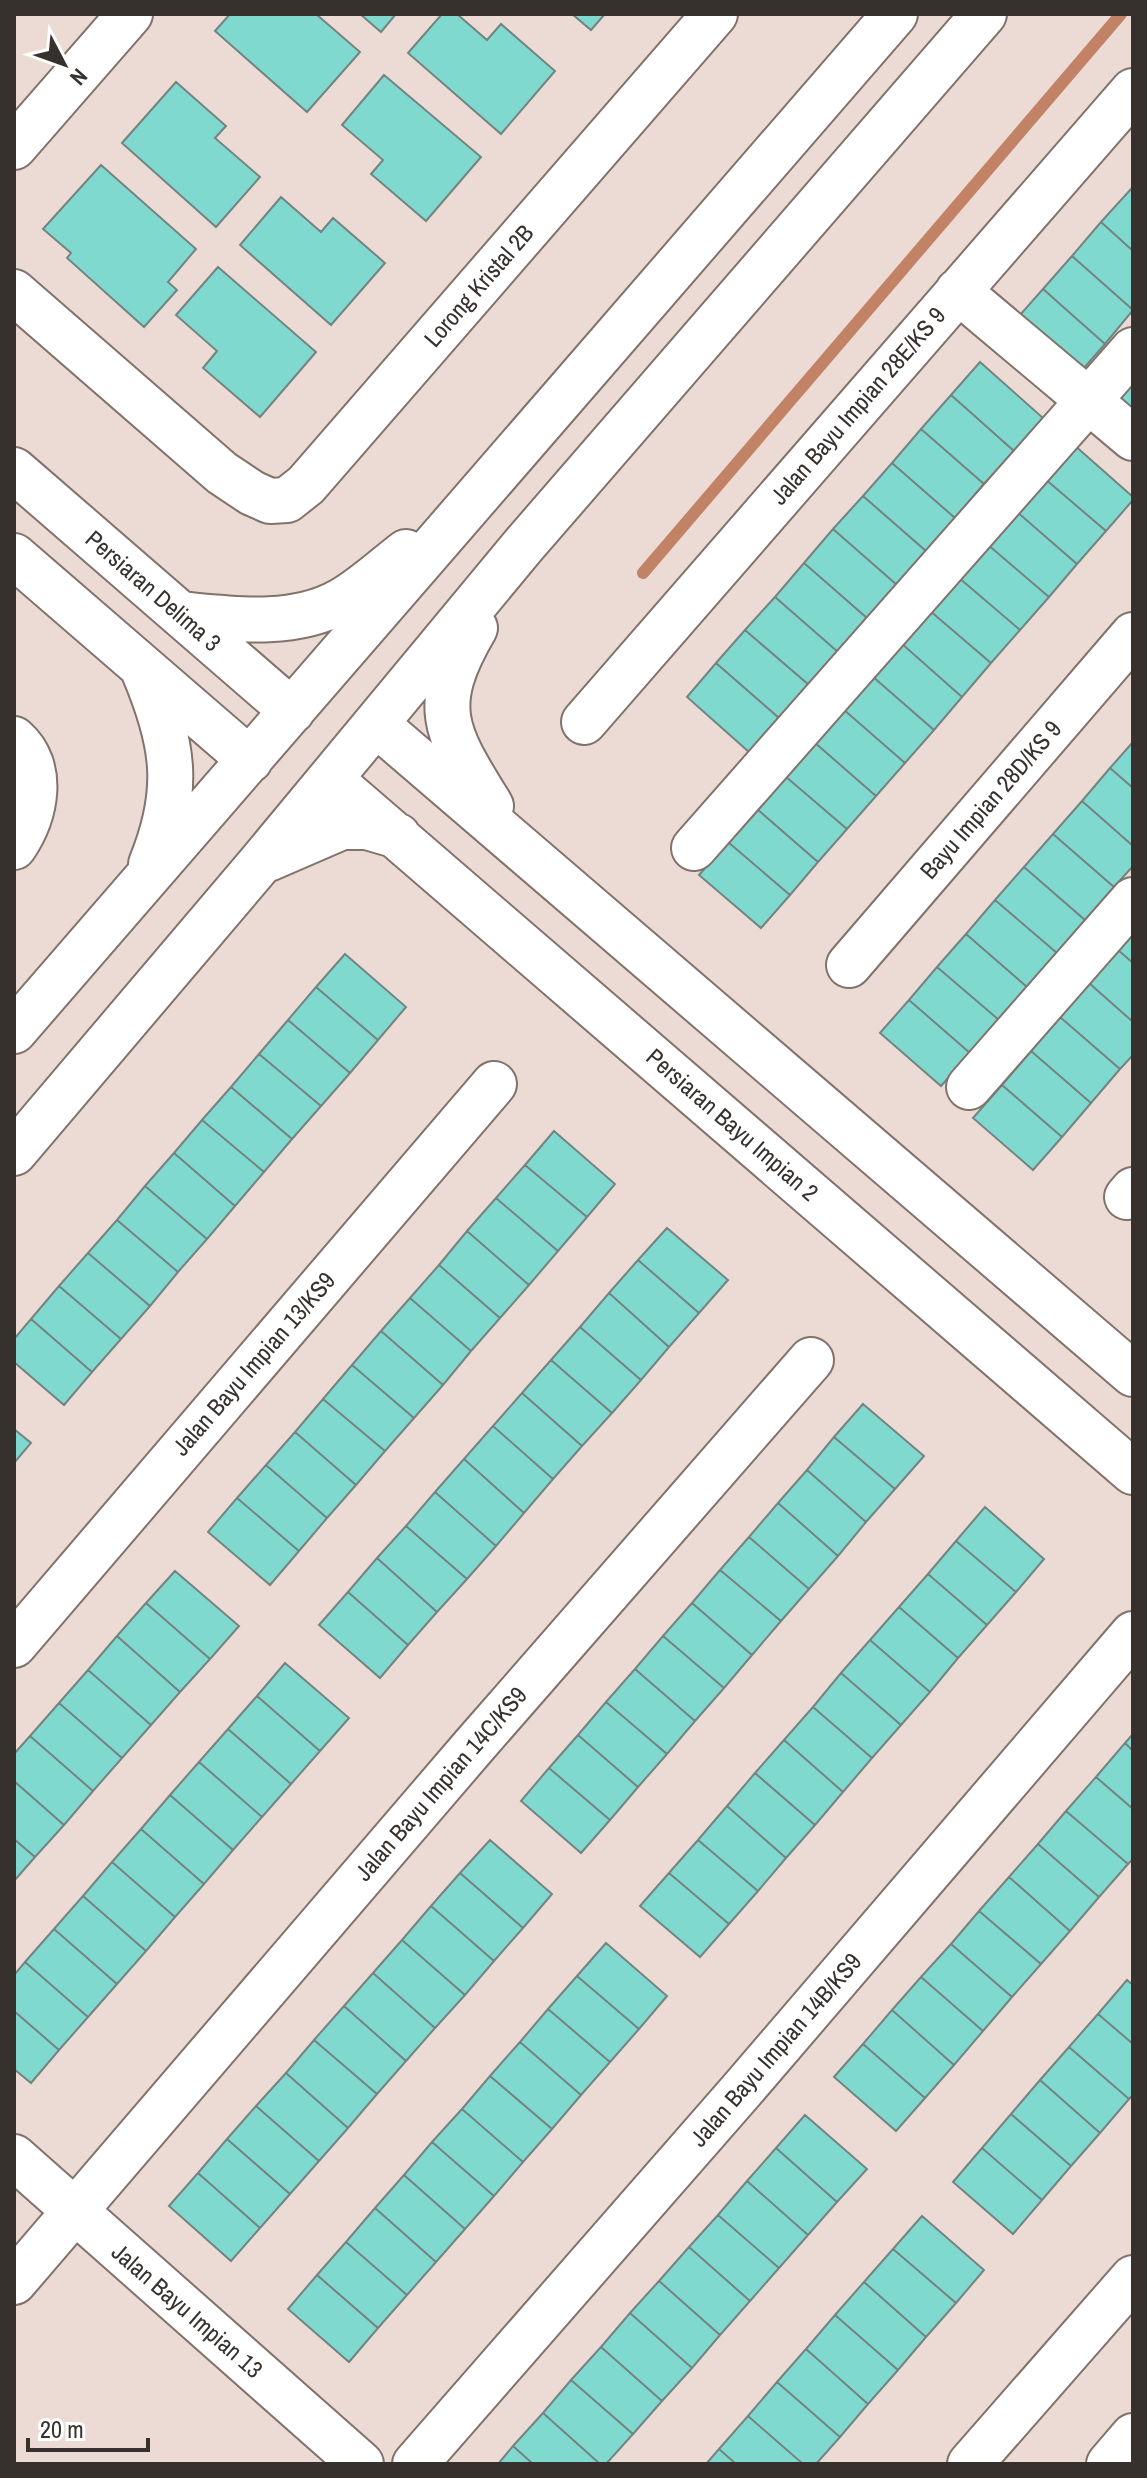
<svg xmlns="http://www.w3.org/2000/svg" width="1147" height="2478" viewBox="0 0 1147 2478" font-family="'Archivo Narrow',sans-serif">
	<style>
		.lines { fill: none; stroke-linecap: round; stroke-linejoin: round }
		.stream { stroke: #c18266; stroke-width: 12 }
		.building { fill: #80d9cf; stroke: #738482; stroke-width: 2 }
		.minor-casing { stroke: #81726c; stroke-width: 48 }
		.minor { stroke: #fff; stroke-width: 44 }
		.labels { text-anchor: middle; stroke-width: 8; stroke-linejoin: round; paint-order: stroke }
		.street-label { font-size: 24px; fill: #37312e; stroke: #fff }
	</style>
	<rect width="100%" height="100%" fill="#ecdbd4"/>
	<g class="lines">
		<!-- stream -->
		<path class="stream" d="M643 573 1121 14"/>
	</g>
	<!-- building -->
	<path class="building" d="M230 14H316L360 52 307 112 215 31Z
		M360 14H396L381 32Z
		M442 14H457L487 40 501 24 555 71 501 134 408 53Z
		M572 14H605L591 30Z
		M384 75 481 157 426 221 371 174 383 160 342 125Z
		M176 82 226 126 215 138 260 177 216 227 122 143Z
		M101 165 196 249 168 282 177 290 144 327 67 258 71 253 43 229Z
		M1131 189 1133 191V251L1101 222Z
		M281 197 321 232 333 218 385 263 331 325 240 245Z
		M1101 222 1133 251V310L1072 256Z
		M1072 256 1133 310 1105 344 1043 289Z
		M218 267 316 352 260 417 203 368 217 351 176 315Z
		M1043 289 1105 344 1076 377 1013 323Z
		M980 362 1043 418 1014 451 951 395Z
		M1133 374V430L1105 406Z
		M951 395 1014 451 984 484 921 429Z
		M921 429 984 484 955 518 892 463Z
		M1073 444 1133 497V500L1106 531 1044 478Z
		M892 463 955 518 926 551 863 496Z
		M1044 478 1106 531 1077 564 1016 511Z
		M863 496 926 551 897 585 833 529Z
		M1016 511 1077 564 1049 597 987 544Z
		M833 529 897 585 867 618 804 563Z
		M987 544 1049 597 1020 630 958 577Z
		M804 563 867 618 838 652 775 597Z
		M958 577 1020 630 991 663 929 610Z
		M775 597 838 652 809 685 745 630Z
		M929 610 991 663 962 697 901 643Z
		M745 630 809 685 779 718 716 663Z
		M901 643 962 697 934 730 872 676Z
		M716 663 779 718 749 752 687 697Z
		M872 676 934 730 905 763 843 709Z
		M843 709 905 763 876 796 814 742Z
		M814 742 876 796 847 829 785 776Z
		M1133 742V788L1110 768Z
		M1110 768 1133 788V846L1082 801Z
		M785 776 847 829 818 862 757 809Z
		M1082 801 1133 846V866L1114 887 1053 834Z
		M757 809 818 862 790 895 728 842Z
		M1053 834 1114 887 1085 920 1024 867Z
		M728 842 790 895 761 928 699 875Z
		M1024 867 1085 920 1057 953 995 900Z
		M995 900 1057 953 1027 987 966 934Z
		M1133 933V963L1118 950Z
		M966 934 1027 987 999 1020 937 967Z
		M1118 950 1133 963V1022L1089 983Z
		M345 954 406 1007 378 1040 316 987Z
		M937 967 999 1020 970 1053 909 1000Z
		M1089 983 1133 1022V1055L1120 1069 1060 1017Z
		M316 987 378 1040 350 1073 288 1020Z
		M909 1000 970 1053 941 1086 880 1033Z
		M1060 1017 1120 1069 1091 1103 1031 1051Z
		M288 1020 350 1073 321 1106 259 1054Z
		M1031 1051 1091 1103 1062 1137 1002 1085Z
		M259 1054 321 1106 292 1139 231 1087Z
		M1002 1085 1062 1137 1033 1170 973 1118Z
		M231 1087 292 1139 264 1172 202 1120Z
		M202 1120 264 1172 235 1206 174 1153Z
		M554 1131 615 1184 587 1217 525 1165Z
		M174 1153 235 1206 207 1239 145 1186Z
		M525 1165 587 1217 558 1251 496 1198Z
		M145 1186 207 1239 178 1272 117 1220Z
		M496 1198 558 1251 529 1285 467 1231Z
		M117 1220 178 1272 150 1306 88 1253Z
		M667 1228 728 1280 699 1313 638 1260Z
		M467 1231 529 1285 500 1318 439 1265Z
		M88 1253 150 1306 121 1339 59 1286Z
		M638 1260 699 1313 669 1347 609 1293Z
		M439 1265 500 1318 471 1351 410 1298Z
		M59 1286 121 1339 92 1372 31 1319Z
		M609 1293 669 1347 641 1380 580 1327Z
		M410 1298 471 1351 443 1385 381 1331Z
		M31 1319 92 1372 64 1405 14 1362V1339Z
		M580 1327 641 1380 612 1413 551 1360Z
		M381 1331 443 1385 414 1418 352 1365Z
		M551 1360 612 1413 582 1446 522 1393Z
		M352 1365 414 1418 385 1451 323 1399Z
		M522 1393 582 1446 553 1479 493 1426Z
		M323 1399 385 1451 356 1485 295 1432Z
		M863 1404 924 1456 895 1489 834 1437Z
		M493 1426 553 1479 524 1513 464 1459Z
		M14 1429 31 1443 14 1463Z
		M295 1432 356 1485 327 1518 266 1465Z
		M834 1437 895 1489 866 1522 807 1470Z
		M464 1459 524 1513 496 1546 435 1492Z
		M266 1465 327 1518 299 1551 237 1498Z
		M807 1470 866 1522 838 1556 778 1503Z
		M435 1492 496 1546 467 1579 406 1526Z
		M237 1498 299 1551 270 1585 208 1532Z
		M778 1503 838 1556 809 1589 749 1537Z
		M985 1507 1044 1559 1016 1592 956 1541Z
		M406 1526 467 1579 437 1612 377 1558Z
		M749 1537 809 1589 781 1621 720 1570Z
		M956 1541 1016 1592 987 1625 928 1574Z
		M377 1558 437 1612 408 1645 348 1592Z
		M720 1570 781 1621 752 1655 692 1603Z
		M175 1571 239 1626 210 1659 146 1603Z
		M928 1574 987 1625 958 1658 899 1607Z
		M348 1592 408 1645 380 1678 319 1625Z
		M146 1603 210 1659 180 1692 117 1636Z
		M692 1603 752 1655 724 1688 663 1636Z
		M899 1607 958 1658 930 1692 870 1640Z
		M117 1636 180 1692 151 1725 88 1670Z
		M663 1636 724 1688 695 1721 635 1669Z
		M870 1640 930 1692 901 1725 841 1673Z
		M285 1663 349 1718 320 1751 257 1696Z
		M635 1669 695 1721 667 1754 606 1702Z
		M88 1670 151 1725 122 1758 59 1703Z
		M841 1673 901 1725 872 1758 813 1707Z
		M257 1696 320 1751 291 1784 228 1729Z
		M606 1702 667 1754 638 1787 578 1735Z
		M59 1703 122 1758 93 1791 30 1736Z
		M813 1707 872 1758 843 1792 784 1740Z
		M228 1729 291 1784 262 1817 199 1762Z
		M1133 1734V1751L1125 1743Z
		M578 1735 638 1787 610 1820 549 1768Z
		M30 1736 93 1791 64 1825 14 1781V1754Z
		M784 1740 843 1792 815 1825 755 1773Z
		M1125 1743 1133 1751V1809L1096 1777Z
		M199 1762 262 1817 233 1850 170 1795Z
		M549 1768 610 1820 581 1853 521 1801Z
		M755 1773 815 1825 786 1858 727 1806Z
		M1096 1777 1133 1809V1859L1128 1864 1066 1811Z
		M14 1781 64 1825 35 1857 14 1839Z
		M170 1795 233 1850 204 1884 141 1829Z
		M727 1806 786 1858 758 1891 698 1840Z
		M1066 1811 1128 1864 1099 1897 1038 1844Z
		M141 1829 204 1884 175 1917 112 1862Z
		M14 1839 35 1857 14 1881Z
		M490 1840 552 1894 523 1928 460 1873Z
		M698 1840 758 1891 729 1924 669 1873Z
		M1038 1844 1099 1897 1070 1931 1009 1877Z
		M112 1862 175 1917 146 1951 83 1896Z
		M460 1873 523 1928 494 1961 431 1906Z
		M669 1873 729 1924 700 1957 640 1906Z
		M1009 1877 1070 1931 1041 1964 979 1911Z
		M83 1896 146 1951 117 1984 54 1929Z
		M431 1906 494 1961 465 1995 402 1940Z
		M979 1911 1041 1964 1012 1997 951 1944Z
		M54 1929 117 1984 88 2017 25 1962Z
		M402 1940 465 1995 435 2028 373 1973Z
		M606 1943 667 1996 639 2029 577 1976Z
		M951 1944 1012 1997 983 2031 921 1977Z
		M25 1962 88 2017 59 2050 14 2011V1975Z
		M373 1973 435 2028 406 2061 344 2006Z
		M577 1976 639 2029 610 2062 548 2009Z
		M921 1977 983 2031 954 2065 892 2010Z
		M1127 1980 1133 1985V2044L1098 2014Z
		M344 2006 406 2061 377 2094 314 2040Z
		M548 2009 610 2062 581 2095 520 2042Z
		M892 2010 954 2065 925 2098 863 2044Z
		M14 2011 59 2050 31 2083 14 2069Z
		M1098 2014 1133 2044V2095L1129 2099 1069 2047Z
		M314 2040 377 2094 348 2128 286 2073Z
		M520 2042 581 2095 552 2129 490 2076Z
		M863 2044 925 2098 896 2131 834 2077Z
		M1069 2047 1129 2099 1100 2133 1040 2080Z
		M286 2073 348 2128 319 2161 256 2106Z
		M490 2076 552 2129 523 2162 462 2109Z
		M1040 2080 1100 2133 1071 2166 1011 2114Z
		M256 2106 319 2161 290 2194 227 2139Z
		M462 2109 523 2162 494 2196 432 2142Z
		M1011 2114 1071 2166 1042 2200 982 2148Z
		M805 2115 867 2169 837 2202 776 2148Z
		M227 2139 290 2194 260 2228 198 2173Z
		M432 2142 494 2196 465 2229 404 2175Z
		M776 2148 837 2202 808 2235 747 2181Z
		M982 2148 1042 2200 1013 2234 953 2182Z
		M198 2173 260 2228 231 2261 169 2206Z
		M404 2175 465 2229 436 2262 375 2208Z
		M747 2181 808 2235 779 2268 718 2215Z
		M375 2208 436 2262 407 2295 346 2242Z
		M718 2215 779 2268 750 2301 689 2247Z
		M922 2216 984 2270 956 2303 893 2249Z
		M346 2242 407 2295 378 2328 317 2275Z
		M689 2247 750 2301 720 2335 659 2281Z
		M893 2249 956 2303 926 2337 864 2282Z
		M317 2275 378 2328 349 2362 288 2309Z
		M659 2281 720 2335 692 2368 630 2313Z
		M864 2282 926 2337 898 2370 835 2315Z
		M630 2313 692 2368 662 2401 601 2347Z
		M835 2315 898 2370 868 2404 806 2349Z
		M601 2347 662 2401 633 2434 571 2380Z
		M806 2349 868 2404 840 2437 777 2382Z
		M571 2380 633 2434 606 2464H600L543 2413Z
		M777 2382 840 2437 816 2464H803L748 2416Z
		M543 2413 600 2464H533L513 2446Z
		M748 2416 803 2464H736L719 2449Z
		M513 2446 533 2464H498Z
		M719 2449 736 2464H706Z"/>
	<g class="lines">
		<defs>
			<path id="minor" d="M14 147 130 14
				M958 291 1133 438
				M14 292 222 473 252 493 270 501 287 500 306 485 715 14
				M14 470 292 711
				M14 556 250 760
				M180 614C232 619 293 628 341 601 364 588 385 568 406 552
				M475 628C428 708 446 733 491 806
				M144 672C174 743 181 791 151 864
				M584 722 1133 91
				M376 724 1133 1374
				M14 739C46 767 36 815 14 847
				M330 779 1133 1472
				M694 848 1133 350
				M268 859 342 827H367L398 836
				M849 965 1133 635
				M14 1031 895 14
				M969 1087 1133 900
				M14 1153 261 862 523 546 984 14
				M1127 1197 1133 1190
				M14 1645 494 1084
				M14 2157 361 2464
				M14 2282 473 1747 811 1360
				M415 2464 741 2091 1133 1634
				M970 2464 1133 2278
				M1109 2464 1133 2436"/>
		</defs>
		<!-- minor casing -->
		<use href="#minor" class="minor-casing"/>
		<!-- minor -->
		<use href="#minor" class="minor"/>
	</g>
	<g class="labels">
		<!-- street labels -->
		<g class="street-label">
			<text transform="translate(479 286) rotate(-49)" y="8">Lorong Kristal 2B</text>
			<text transform="translate(858 406) rotate(-49)" y="8">Jalan Bayu Impian 28E/KS 9</text>
			<text transform="translate(153 591) rotate(41)" y="8">Persiaran Delima 3</text>
			<text transform="translate(991 800) rotate(-49)" y="8">Bayu Impian 28D/KS 9</text>
			<text transform="translate(732 1125) rotate(41)" y="8">Persiaran Bayu Impian 2</text>
			<text transform="translate(254 1364) rotate(-49)" y="8">Jalan Bayu Impian 13/KS9</text>
			<text transform="translate(441 1784) rotate(-49)" y="8">Jalan Bayu Impian 14C/KS9</text>
			<text transform="translate(776 2050) rotate(-49)" y="8">Jalan Bayu Impian 14B/KS9</text>
			<text transform="translate(187 2311) rotate(41)" y="8">Jalan Bayu Impian 13</text>
		</g>
	</g>
	<!-- border -->
	<rect width="1147" height="2478" fill="none" stroke="#37312e" stroke-width="32"/>
	<!-- north arrow -->
	<g transform="translate(64 64) rotate(131)" stroke="#ffffff" stroke-width="6" paint-order="stroke">
	<path d="M0-6L14 30L0 20L-14 30Z" fill="#37312e"/>
	<text y="-12" font-size="22" font-weight="bold" text-anchor="middle" fill="#37312e">N</text>
	</g>
	<!-- scale -->
	<path d="M28 2438v12h120v-12" fill="none" stroke="#37312e" stroke-width="4"/>
	<text x="40" y="2438" font-size="24" fill="#37312e" stroke="#ffffff" stroke-width="6" paint-order="stroke">20 m</text>
</svg>
